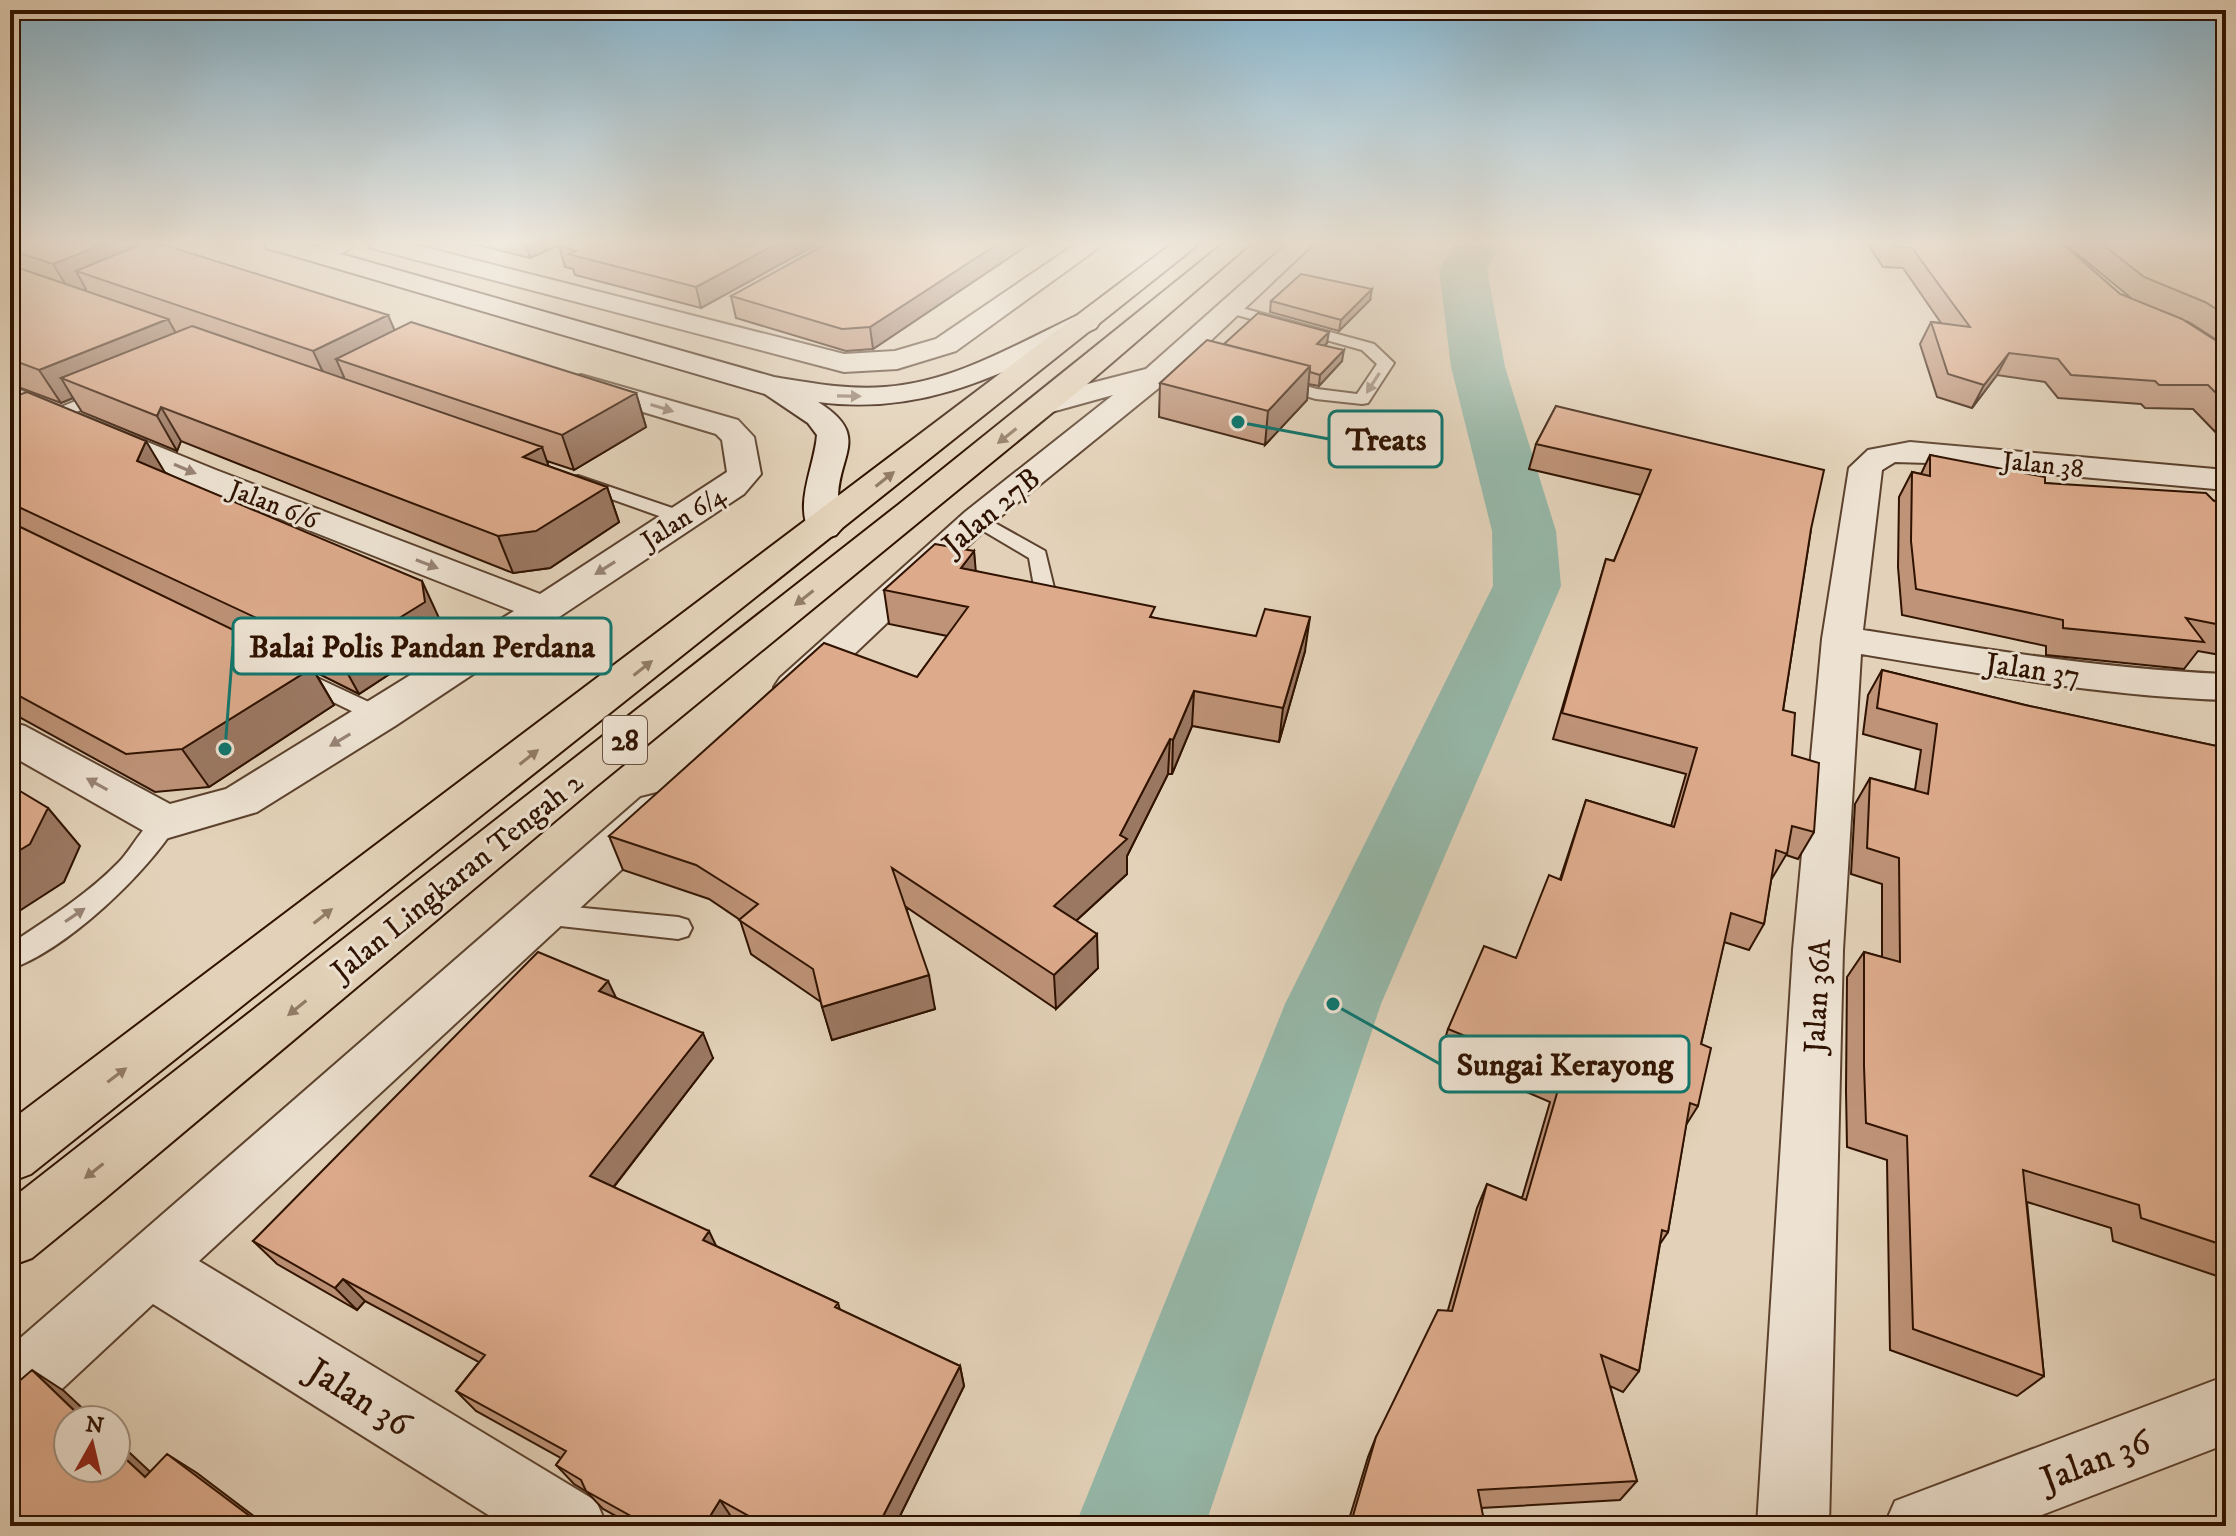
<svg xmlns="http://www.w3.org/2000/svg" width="2236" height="1536" viewBox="0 0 2236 1536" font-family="'IM FELL DW Pica',serif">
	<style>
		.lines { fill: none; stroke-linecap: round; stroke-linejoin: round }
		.river { fill: #96b8a9; fill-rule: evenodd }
		.lane-casing { stroke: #5c422e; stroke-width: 4 }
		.street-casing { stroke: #5c422e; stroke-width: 4 }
		.secondary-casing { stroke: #2f1200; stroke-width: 4 }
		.highway-casing { stroke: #2f1200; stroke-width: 4 }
		.lane { fill: #ede2d2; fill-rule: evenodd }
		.street { fill: #ede2d2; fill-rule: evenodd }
		.secondary { fill: #ede2d2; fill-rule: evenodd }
		.highway { fill: #e3d2b9; fill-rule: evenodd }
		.wall { fill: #be9378; stroke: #2f1200; stroke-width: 2 }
		.shaded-wall { fill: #9b7862; stroke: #2f1200; stroke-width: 2 }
		.building { fill: #ddab8c; stroke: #2f1200; stroke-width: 2 }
		.oneway { fill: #988474 }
		.oneway2 { fill: #927c66 }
		.labels { text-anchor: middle; stroke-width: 6; stroke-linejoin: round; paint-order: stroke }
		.far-street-label { font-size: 26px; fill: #2f1200; stroke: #ede2d2 }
		.shield { fill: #ede2d2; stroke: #68503f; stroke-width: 2 }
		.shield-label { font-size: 28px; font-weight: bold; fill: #2f1200 }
		.street-label { font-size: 30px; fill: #2f1200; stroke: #ede2d2 }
		.near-street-label { font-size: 36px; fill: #2f1200; stroke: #ede2d2 }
		.leader { fill: none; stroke: #0f766e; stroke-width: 3 }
		.callout-dot { fill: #0f766e; stroke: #ede2d2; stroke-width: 3 }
		.callout { fill: #ede2d2; stroke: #0f766e; stroke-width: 3 }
		.callout-label { font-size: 32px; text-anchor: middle; font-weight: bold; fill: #2f1200 }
	</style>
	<rect width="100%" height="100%" fill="#e3d2b9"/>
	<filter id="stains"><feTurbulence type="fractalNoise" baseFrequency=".0025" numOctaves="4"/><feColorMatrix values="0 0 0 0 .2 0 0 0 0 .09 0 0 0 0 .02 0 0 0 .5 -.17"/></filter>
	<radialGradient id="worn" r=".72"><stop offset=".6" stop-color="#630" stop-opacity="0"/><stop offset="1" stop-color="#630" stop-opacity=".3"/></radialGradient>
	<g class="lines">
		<!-- river -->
		<path class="river" d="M1455 243H1500L1487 270 1505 367 1556 531 1561 586 1381 1004 1205 1526H1075L1285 1004 1493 586 1492 531 1451 367 1439 270Z"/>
		<defs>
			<path id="lane" d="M1231 305 1374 344 1394 363 1368 403 1362 404 1316 399 1270 386V380L1276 378 1317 389 1357 394 1377 364 1362 350 1226 312 1224 309Z
				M107 388 113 389V397L10 439V428Z
				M578 476 690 514 693 518 683 524 676 522 572 485V477Z
				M977 513 1045 551 1055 592 1052 596 1045 598 1035 592 1029 558 970 523V515Z
				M296 668 388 711 391 716 388 721H372L288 680 285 675Z
				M165 813 174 816 178 822C149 872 65 951 10 969V944C48 919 87 895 119 862 133 848 146 818 165 813Z
				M542 904 678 917 688 920 692 928 688 936 678 939 542 924 532 921 529 914 532 907Z"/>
			<path id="street" d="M321 243H355C346 255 320 263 306 259L302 254Z
				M368 243H408L844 354 895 351 936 339 1077 243H1105L956 351 897 369 844 372 371 248Z
				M1288 243H1314L1171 378 989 526 810 696 795 700 780 696 774 687 780 678 965 512 1113 395 1048 413 1037 411 1033 404 1037 397 1146 369Z
				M581 375 738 420 754 437 761 474 744 494 395 726 257 812 165 839 149 834 10 755V722L25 726 170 804 226 789 514 611 192 484 10 406V386L216 470 540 594 727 472 722 440 716 434 570 390 566 384 570 378Z
				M1910 442 2226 470V490L1928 463 1895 462 1882 470 1863 630C1984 649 2103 669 2226 674V700C2102 696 1983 674 1861 654L1843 950 1829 1526H1757L1793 950 1822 639 1849 468 1868 450Z
				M657 794 673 798 680 810 673 822 199 1261 596 1501 607 1526H506L153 1304 34 1415 10 1424V1347L641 798Z
				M2226 1376V1444L2013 1526H1884L1895 1501Z"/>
			<path id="secondary" d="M264 243H302L774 377C811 383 848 390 885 387 954 382 1015 345 1076 316H1096L1100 322 1096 328C1003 373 926 416 818 402 871 435 839 454 838 496 838 507 841 518 842 528L836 535 824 539 812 535C792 507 815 466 817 435L808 423 765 394 267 248Z"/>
			<path id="highway" d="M1173 243H1200L31 1174 10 1182V1121Z
				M1224 243H1251L1086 385 594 788 103 1200 32 1258 10 1266V1200L898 505Z"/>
		</defs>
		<!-- lane casing -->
		<use href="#lane" class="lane-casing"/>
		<!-- street casing -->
		<use href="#street" class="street-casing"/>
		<!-- secondary casing -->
		<use href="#secondary" class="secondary-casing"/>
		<!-- highway casing -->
		<use href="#highway" class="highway-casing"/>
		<!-- lane -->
		<use href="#lane" class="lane"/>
		<!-- street -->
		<use href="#street" class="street"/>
		<!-- secondary -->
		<use href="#secondary" class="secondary"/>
		<!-- highway -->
		<use href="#highway" class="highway"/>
	</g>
	<!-- wall -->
	<path class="wall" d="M10 243H134L136 246 395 330 636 393 646 427 574 470 547 461 548 466 607 487 619 522 550 568 513 573 181 441 177 451 82 412 73 398 61 403 10 384Z
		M469 243H564L530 258Z
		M819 243 701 308 575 275 573 269 565 267 559 246Z
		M1031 243 873 349 846 351 736 318 731 296Z
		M1867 243H2062L2120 294 2131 298 2064 243H2226V346L2192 324 2186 321 2226 347V443L2193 409 2145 408 2141 404 2058 398 2045 382 1997 375 1972 408 1937 397 1920 344 1931 322 1941 323 1903 268 1883 267Z
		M1370 300 1339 331 1270 312 1271 301Z
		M1327 343 1325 346 1342 361 1319 386 1308 384 1307 400 1265 445 1159 417 1160 383 1224 344Z
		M10 390 14 396 164 472 439 618 443 639 359 694 315 672 334 705 209 787 155 792 10 712Z
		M1556 406 1811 529 1783 710 1792 755 1814 832 1798 859 1786 855 1771 880 1764 924 1749 950 1724 942 1701 1044 1698 1106 1686 1125 1668 1232 1660 1244 1639 1371 1623 1392 1610 1386 1637 1481 1620 1500 1481 1508 1485 1526H1347L1368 1457 1376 1437 1448 1310 1477 1208 1487 1184 1522 1198 1550 1102 1440 1055 1448 1029 1516 958 1560 879 1586 800 1671 826 1686 774 1553 739 1606 559 1614 561 1641 495 1529 469 1536 444Z
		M1930 455 2045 483 2226 502V656L2198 651 2184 669 2046 655V646L1902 615 1898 567 1899 497 1912 472 1921 474Z
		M974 551 975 571 1155 618 1305 651 1279 742 1192 726 1172 774H1168L1127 856V874L1076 921 1098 968 1056 1009 906 907 935 1009 832 1040 821 1002 751 954 740 920 709 899 623 870 609 836 917 677 947 636 889 624 884 590Z
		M1882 670 2025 705 2226 748V1279L2113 1241 2111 1228 2027 1202 2044 1376 2017 1396 1890 1350 1887 1160 1847 1147 1846 1091 1847 977 1864 952 1882 957V884L1851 874 1855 804 1870 778 1915 790 1921 750 1863 734 1868 695Z
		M615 997 713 1058 614 1187 716 1246 838 1303 840 1310 960 1366 964 1386 895 1526H747L732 1518 728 1526H634L603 1509 587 1492 574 1484 556 1465 561 1458 476 1411 456 1391 479 1362 365 1301 357 1310 277 1264 253 1241Z"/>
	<!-- shaded-wall -->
	<path class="shaded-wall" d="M107 243H134L146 264 76 271 86 289 72 295 53 264Z
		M525 243H564L530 258Z
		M778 243H819L701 308 696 287Z
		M999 243H1031L873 349 870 327Z
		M1372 289 1370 300 1339 331 1341 320Z
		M388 315 402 347 336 359 344 377 329 385 313 351Z
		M168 319 186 351 61 378 73 398 61 403 39 370Z
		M1329 332 1327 343 1316 355 1317 344Z
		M1344 350 1342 361 1319 386 1320 375Z
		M2009 353 1997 375 1972 408 1984 385Z
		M1310 366 1307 400 1265 445 1268 411Z
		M636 393 646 427 574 470 562 435Z
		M161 407 181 441 177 451 157 416Z
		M146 441 167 476 137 461Z
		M542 447 554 482 523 457Z
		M607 487 619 522 550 568 513 573 498 536Z
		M974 551 977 584 961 568Z
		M422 581 439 618 443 639 359 694 338 656Z
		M1310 617 1305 651 1279 742 1283 708Z
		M312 668 334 705 209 787 182 749Z
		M1194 691 1192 726 1172 774 1173 740Z
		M1170 739 1168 774 1127 856V874L1055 940 1054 906 1120 835Z
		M48 808 80 846 64 882 10 917V856Z
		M1097 934 1098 968 1056 1009 1054 975Z
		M929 975 935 1009 832 1040 822 1007Z
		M608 981 620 1006 599 991Z
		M703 1033 713 1058 604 1199 590 1176Z
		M709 1231 720 1254 703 1240Z
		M343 1279 365 1301 357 1310 335 1288Z
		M960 1366 964 1386 895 1526H878Z
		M32 1370 64 1391 95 1420H84Z
		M116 1440 176 1496 145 1477 116 1450Z
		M167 1454 197 1473 267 1526H256Z
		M720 1500 732 1518 728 1526H704Z"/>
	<!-- building -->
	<path class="building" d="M10 243H107L53 264 10 250Z
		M144 243H158L388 315 313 351 76 271Z
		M567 243H778L696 287 568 254 576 251 559 246Z
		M828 243H999L870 327 842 329 731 296Z
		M1889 243H2062L2120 294 2182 319 2226 347V403L2208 385H2159L2155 381 2071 375 2058 359 2009 353 1984 385 1948 374 1931 322 1970 327 1912 248 1891 246Z
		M2101 243H2226V315L2205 302 2144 277Z
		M10 265 168 319 39 370 10 359Z
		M1301 274 1372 289 1341 320 1271 301Z
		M1258 313 1329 332 1317 344 1344 350 1320 375 1310 372V366L1224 344Z
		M411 322 636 393 562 435 336 359Z
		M192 326 542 447 523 457 607 487 536 531 498 536 161 407 157 416 61 378Z
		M1207 340 1310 366 1268 411 1160 383Z
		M27 392 146 441 137 461 422 581 425 602 338 656 10 503V398Z
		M1556 406 1824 470 1811 529 1783 710 1795 713 1792 755 1819 763 1814 832 1792 826 1787 854 1776 850 1764 924 1731 913 1701 1044 1711 1048 1698 1106 1690 1103 1668 1232 1662 1230 1639 1371 1601 1355 1637 1481 1478 1490 1485 1526H1350L1376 1437 1438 1310 1452 1311 1487 1184 1526 1200 1562 1076 1448 1029 1484 946 1516 958 1549 875 1561 880 1586 800 1674 827 1697 748 1562 713 1606 559 1614 561 1651 470 1536 444Z
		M1930 455 2045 477V483L2206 493 2214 501 2226 502V626L2186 618 2204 642 2063 628V620L1916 589 1911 541 1912 472 1930 476Z
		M10 522 312 668 182 749 126 754 10 691Z
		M935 544 974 551 961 568 1155 607 1150 617 1256 636 1265 609 1310 617 1283 708 1194 691 1173 740 1170 739 1120 835 1127 839 1054 906 1097 934 1054 975 892 868 929 975 822 1007 813 969 739 920 758 904 696 865 609 836 824 643 917 677 968 607 884 590Z
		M1882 670 2025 705 2226 748V1246L2141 1218 2139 1205 2023 1170 2044 1376 1913 1329 1907 1136 1866 1123 1864 1066V952L1900 962 1899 858 1867 848 1870 778 1928 794 1937 724 1877 708Z
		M10 785 48 808 30 844 10 856Z
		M538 952 608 981 599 991 703 1033 590 1176 709 1231 703 1240 838 1303 835 1307 960 1366 878 1526H767L720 1500 704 1526H649L586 1491 581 1480 556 1465 566 1451 456 1391 485 1355 343 1279 335 1288 253 1241Z
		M32 1370 84 1420H68V1468H116V1450L145 1477 167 1454 259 1523 256 1526H10V1389Z"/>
	<!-- one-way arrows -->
	<defs><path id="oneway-solid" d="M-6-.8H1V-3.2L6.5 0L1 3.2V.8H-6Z" transform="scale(2)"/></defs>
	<g class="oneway">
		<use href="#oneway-solid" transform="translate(1373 383) rotate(123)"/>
		<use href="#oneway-solid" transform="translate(849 396) rotate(1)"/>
		<use href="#oneway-solid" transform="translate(662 408) rotate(17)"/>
		<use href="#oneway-solid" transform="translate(185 469) rotate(23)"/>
		<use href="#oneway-solid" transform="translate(427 564) rotate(21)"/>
		<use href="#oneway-solid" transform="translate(605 568) rotate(148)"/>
		<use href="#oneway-solid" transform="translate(340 740) rotate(149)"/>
		<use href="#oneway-solid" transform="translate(97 784) rotate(-151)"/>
		<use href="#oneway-solid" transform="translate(75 915) rotate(-34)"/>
	</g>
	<g class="oneway2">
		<use href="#oneway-solid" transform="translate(1007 436) rotate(142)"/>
		<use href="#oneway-solid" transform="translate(885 479) rotate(-38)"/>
		<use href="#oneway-solid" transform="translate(804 598) rotate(142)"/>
		<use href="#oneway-solid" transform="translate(643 668) rotate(-38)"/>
		<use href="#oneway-solid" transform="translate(529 757) rotate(-38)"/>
		<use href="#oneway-solid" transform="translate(323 916) rotate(-38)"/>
		<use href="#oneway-solid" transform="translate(297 1008) rotate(141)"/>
		<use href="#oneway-solid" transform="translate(117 1075) rotate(-37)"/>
		<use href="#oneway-solid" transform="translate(94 1171) rotate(142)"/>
	</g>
	<!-- sky -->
	<linearGradient id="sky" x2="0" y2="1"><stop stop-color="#87b6cf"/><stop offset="0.53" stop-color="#f2ebe0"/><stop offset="1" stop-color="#f2ebe0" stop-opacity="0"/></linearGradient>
	<rect width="2236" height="458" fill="url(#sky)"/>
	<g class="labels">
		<!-- far-street labels -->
		<g class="far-street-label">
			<text transform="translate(2043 464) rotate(6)" y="9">Jalan 38</text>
			<text transform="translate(274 504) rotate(21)" y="9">Jalan 6/6</text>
			<text transform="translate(683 517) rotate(-33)" y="9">Jalan 6/4</text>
		</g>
		<!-- shield labels -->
		<rect class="shield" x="603" y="716" width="44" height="48" rx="6"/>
		<g class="shield-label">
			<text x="625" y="750">28</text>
		</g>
		<!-- street labels -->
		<g class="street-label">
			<text transform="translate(991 511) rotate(-40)" y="10">Jalan 27B</text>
			<text transform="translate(2033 669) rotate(8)" y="10">Jalan 37</text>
			<text transform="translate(457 876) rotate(-39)" y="10">Jalan Lingkaran Tengah 2</text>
			<text transform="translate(1817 996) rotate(-87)" y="10">Jalan 36A</text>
		</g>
		<!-- near-street labels -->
		<g class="near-street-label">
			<text transform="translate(360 1396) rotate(32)" y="13">Jalan 36</text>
			<text transform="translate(2095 1459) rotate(-21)" y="13">Jalan 36</text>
		</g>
	</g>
	<!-- callouts -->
	<path class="leader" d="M1238 422L1329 439M225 749L233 646M1333 1004L1440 1064"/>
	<g class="callout-dot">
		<circle cx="1238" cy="422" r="8"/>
		<circle cx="225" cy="749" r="8"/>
		<circle cx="1333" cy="1004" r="8"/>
	</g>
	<g class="callout">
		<rect x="1329" y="411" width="113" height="56" rx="8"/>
		<rect x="233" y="618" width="378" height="56" rx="8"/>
		<rect x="1440" y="1036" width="249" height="56" rx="8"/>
	</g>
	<g class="callout-label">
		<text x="1386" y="450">Treats</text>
		<text x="422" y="657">Balai Polis Pandan Perdana</text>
		<text x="1565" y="1075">Sungai Kerayong</text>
	</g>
	<!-- margin -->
	<rect width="2236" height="1536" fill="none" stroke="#e3d2b9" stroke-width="40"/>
	<rect x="12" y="12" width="2212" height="1512" fill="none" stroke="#2f1200" stroke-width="4"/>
	<rect x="20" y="20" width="2196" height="1496" fill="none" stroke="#2f1200" stroke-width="2"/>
	<!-- north arrow -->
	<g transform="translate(92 1444) rotate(8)"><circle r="38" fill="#ede2d2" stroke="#a18f7e" stroke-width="2"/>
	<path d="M0-6L14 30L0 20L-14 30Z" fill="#8f2418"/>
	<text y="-12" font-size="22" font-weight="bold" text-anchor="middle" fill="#2f1200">N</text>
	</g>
	<rect width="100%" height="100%" filter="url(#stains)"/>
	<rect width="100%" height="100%" fill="url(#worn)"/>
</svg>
